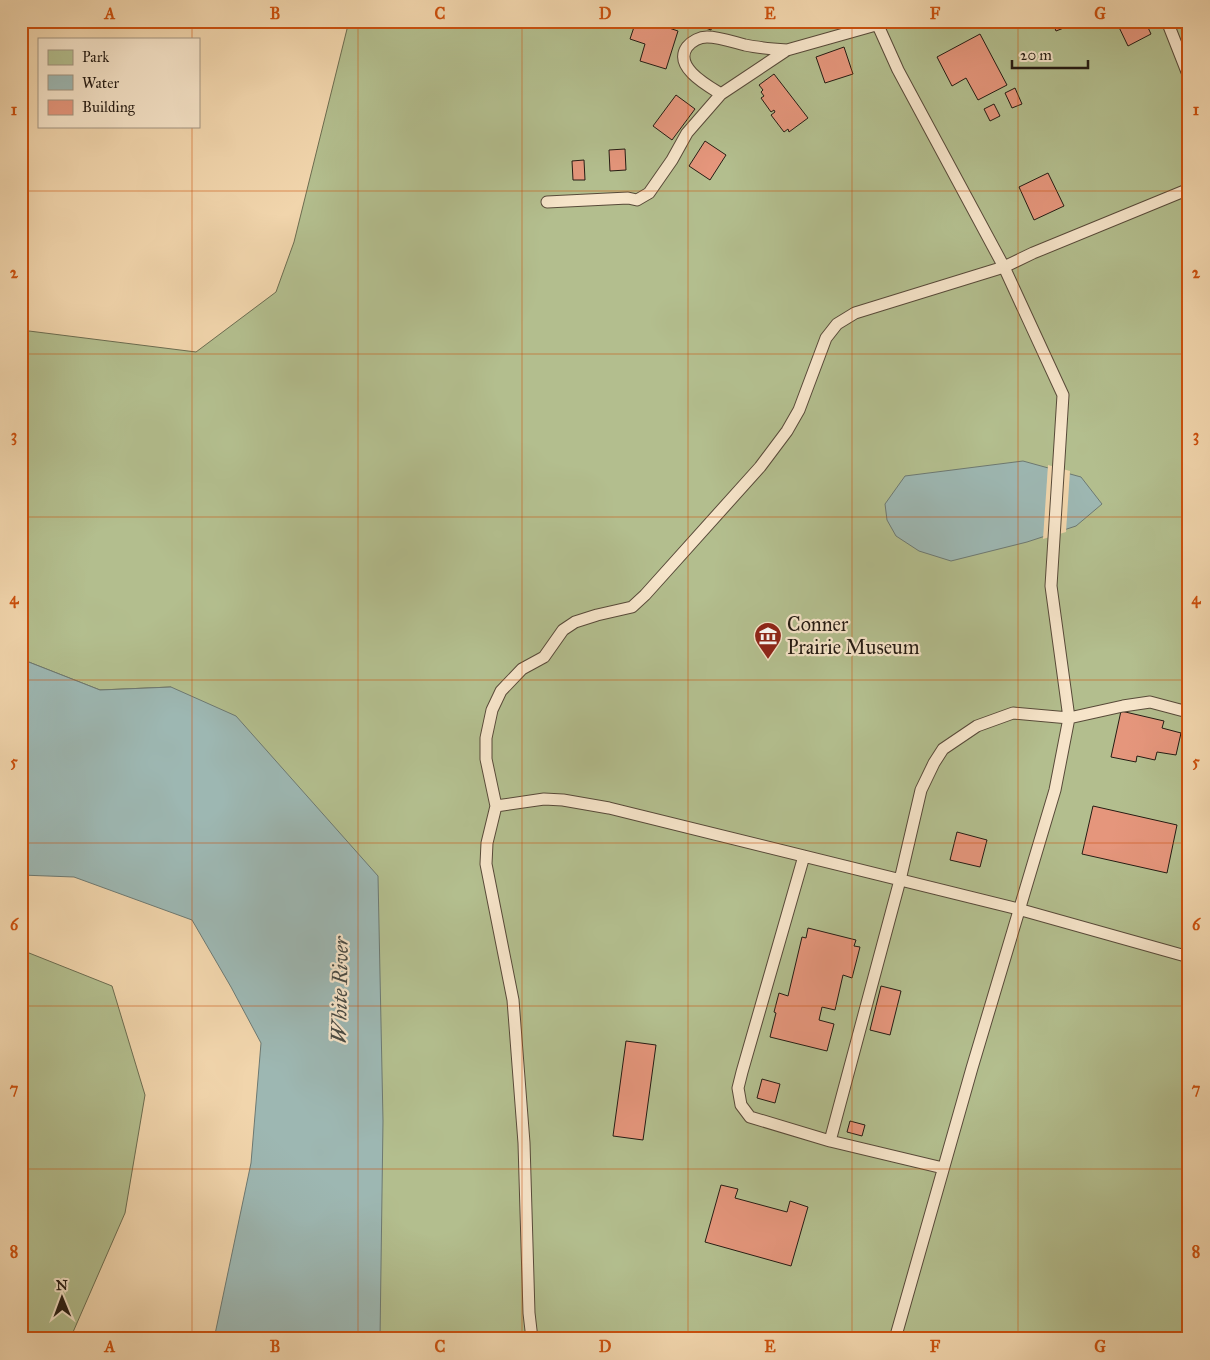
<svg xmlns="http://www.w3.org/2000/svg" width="1210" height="1360" viewBox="0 0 1210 1360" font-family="'IM FELL Great Primer',serif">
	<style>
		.green { fill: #b3be8e; stroke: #6c6c50 }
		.water { fill: #9db7b2; stroke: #6d7972 }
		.pier { fill: #f1d5ac }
		.building { fill: #e5967c; stroke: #251b13 }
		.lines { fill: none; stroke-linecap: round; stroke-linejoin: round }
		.lane-casing { stroke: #584a39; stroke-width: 13 }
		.lane { stroke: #f6e4c9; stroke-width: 11 }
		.grid { fill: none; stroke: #cb500d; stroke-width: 1; stroke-opacity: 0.55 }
		.labels { text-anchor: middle; stroke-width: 4.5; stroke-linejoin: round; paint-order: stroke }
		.poi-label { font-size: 20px; fill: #251b13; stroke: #f6e4c9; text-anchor: start }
		.water-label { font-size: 21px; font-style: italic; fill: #494a43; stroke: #f6e4c9 }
		.neatline { fill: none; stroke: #cb500d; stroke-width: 2 }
		.grid-label { font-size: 16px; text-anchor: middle; font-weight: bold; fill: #cb500d }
	</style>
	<rect width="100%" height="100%" fill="#f1d5ac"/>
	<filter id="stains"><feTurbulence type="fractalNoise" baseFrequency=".004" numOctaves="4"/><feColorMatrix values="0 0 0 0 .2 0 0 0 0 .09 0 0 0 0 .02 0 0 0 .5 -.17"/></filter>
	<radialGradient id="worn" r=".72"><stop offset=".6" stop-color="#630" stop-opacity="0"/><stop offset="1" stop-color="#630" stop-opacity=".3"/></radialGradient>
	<!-- green -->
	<path class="green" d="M349 21H1189V1339H576L567 1337V1339H370L171 687 100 690 21 659V330L196 352 276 292 294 242Z
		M21 951H24L112 986 145 1095 125 1213 70 1339H21Z"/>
	<!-- water -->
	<path class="water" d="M1023 461 1081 477 1102 504 1076 526 1027 542 951 561 919 551 896 536 887 520 885 504 905 476Z
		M21 659 100 690 171 687 236 716 378 876 383 1121 380 1339H214L251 1163 261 1043 231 987 192 920 74 877 21 875Z"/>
	<!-- pier -->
	<path class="pier" d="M1048 465 1070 471 1066 532 1043 539Z"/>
	<!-- building -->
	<path class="building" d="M636 21H648L678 31 666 69 640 61 645 44 630 39Z
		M704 21H713L711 30 703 27Z
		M1052 21H1073L1074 24 1056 31Z
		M1116 21H1145L1151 34 1128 46Z
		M980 34 1007 85 978 100 966 78 952 86 937 57Z
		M844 47 853 74 825 83 816 57Z
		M774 74 808 118 789 132 788 129 784 132 771 115 775 112 774 110 771 112 761 98 764 96 761 92 763 90 759 85Z
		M1015 88 1022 104 1012 108 1005 93Z
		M676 95 695 109 672 140 653 126Z
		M994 104 1000 116 990 121 984 109Z
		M705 141 726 155 710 180 689 166Z
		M625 149 626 170 610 171 609 150Z
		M584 160 585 180H573L572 161Z
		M1048 173 1064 206 1034 220 1019 187Z
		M1121 711 1164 721 1162 728 1181 733 1176 755 1157 752 1155 760 1137 756 1136 762 1111 757Z
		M1093 806 1177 825 1167 873 1082 854Z
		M957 832 987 840 980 867 950 860Z
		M808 928 856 940 854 946 860 947 852 978 843 975 835 1010 822 1007 819 1020 834 1024 827 1051 770 1037 776 1013 774 1012 779 993 788 996 802 937 806 938Z
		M881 986 901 991 890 1035 870 1030Z
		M626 1041 656 1045 643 1140 613 1136Z
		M762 1079 780 1084 775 1103 757 1098Z
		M850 1121 865 1125 862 1136 847 1132Z
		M721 1185 738 1189 735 1198 787 1212 790 1201 808 1207 791 1266 705 1242Z"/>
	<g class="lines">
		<defs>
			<path id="lane" d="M876 21 898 70 1004 267 1063 395 1051 586 1069 718 1055 790 972 1068 895 1339
				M1167 21 1189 77
				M721 94C708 86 673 67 687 47 692 41 700 37 707 37 719 37 733 42 745 45 759 48 773 49 787 50
				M547 202 628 198 637 200 649 193 672 160 687 133 721 94 787 50 890 21
				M496 806 544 799 563 800 609 808 1018 909 1189 957
				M804 856 742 1072 738 1088 741 1105 750 1117 830 1141 943 1168
				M830 1141 900 880 921 790 934 763 943 749 977 726 1013 713 1069 718 1123 706 1150 702 1184 711 1189 715
				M532 1339 529 1313 524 1143 513 1000 486 864 487 843 496 806 486 759V738L492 710 501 691 522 669 544 657 563 630 575 622 597 615 632 607 645 595 760 467 787 431 799 410 826 338 837 324 855 313 1004 267 1033 253 1189 189"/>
		</defs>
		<!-- lane casing -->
		<use href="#lane" class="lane-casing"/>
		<!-- lane -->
		<use href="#lane" class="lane"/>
	</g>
	<!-- grid -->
	<path class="grid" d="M192 21V39M358 21V1339M522 21V1339M688 21V1339M852 21V1339M1018 21V1339M192 126V1339M21 191H1189M21 354H1189M21 517H1189M21 680H1189M21 843H1189M21 1006H1189M21 1169H1189"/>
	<!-- icons -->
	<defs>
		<symbol id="museum-pin" viewBox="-11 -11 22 30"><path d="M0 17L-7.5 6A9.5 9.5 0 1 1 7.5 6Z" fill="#8f2418" stroke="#f6e4c9"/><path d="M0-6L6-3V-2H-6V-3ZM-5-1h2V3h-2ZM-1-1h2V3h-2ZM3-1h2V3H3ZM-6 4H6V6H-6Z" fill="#fff"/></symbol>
	</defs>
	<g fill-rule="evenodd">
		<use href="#museum-pin" x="752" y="620" width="32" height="43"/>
	</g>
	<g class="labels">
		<!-- poi labels -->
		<g class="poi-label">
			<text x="787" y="631">Conner<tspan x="787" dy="23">Prairie Museum</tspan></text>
		</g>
		<!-- water labels -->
		<g class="water-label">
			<text transform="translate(340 990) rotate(-89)" y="7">White River</text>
		</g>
	</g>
	<!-- margin -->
	<rect width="1210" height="1360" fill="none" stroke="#f1d5ac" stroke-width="55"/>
	<!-- legend -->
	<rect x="38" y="38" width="162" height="90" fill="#f6e4c9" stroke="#a29480"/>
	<rect x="48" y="50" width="25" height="15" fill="#b3be8e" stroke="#a29480"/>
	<text x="82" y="62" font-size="15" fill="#251b13">Park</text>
	<rect x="48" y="75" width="25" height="15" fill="#9db7b2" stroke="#a29480"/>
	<text x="82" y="88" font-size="15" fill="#251b13">Water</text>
	<rect x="48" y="100" width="25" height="15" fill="#e5967c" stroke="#a29480"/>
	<text x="82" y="112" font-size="15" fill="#251b13">Building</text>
	<!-- north arrow -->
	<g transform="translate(62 1298) rotate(359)" stroke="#f6e4c9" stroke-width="4" paint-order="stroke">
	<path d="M0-4L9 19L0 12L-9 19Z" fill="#251b13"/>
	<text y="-8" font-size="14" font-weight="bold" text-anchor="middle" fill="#251b13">N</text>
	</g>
	<!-- scale -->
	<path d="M1012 60v8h76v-8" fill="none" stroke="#251b13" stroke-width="2.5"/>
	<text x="1020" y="60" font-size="15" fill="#251b13" stroke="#f6e4c9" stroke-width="4" paint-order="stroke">20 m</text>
	<rect x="28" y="28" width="1154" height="1304" class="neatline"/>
	<g class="grid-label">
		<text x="110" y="19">A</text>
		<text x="275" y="19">B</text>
		<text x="440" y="19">C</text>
		<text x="605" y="19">D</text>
		<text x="770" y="19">E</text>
		<text x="935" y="19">F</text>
		<text x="1100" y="19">G</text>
		<text x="14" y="115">1</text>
		<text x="1196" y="115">1</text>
		<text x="14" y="278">2</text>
		<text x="1196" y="278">2</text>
		<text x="14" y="441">3</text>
		<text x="1196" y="441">3</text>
		<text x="14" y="604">4</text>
		<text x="1196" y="604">4</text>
		<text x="14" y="767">5</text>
		<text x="1196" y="767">5</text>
		<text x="14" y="930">6</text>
		<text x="1196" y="930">6</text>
		<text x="14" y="1094">7</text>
		<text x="1196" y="1094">7</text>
		<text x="14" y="1257">8</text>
		<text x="1196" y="1257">8</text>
		<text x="110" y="1352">A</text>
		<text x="275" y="1352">B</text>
		<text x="440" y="1352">C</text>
		<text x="605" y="1352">D</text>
		<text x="770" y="1352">E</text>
		<text x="935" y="1352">F</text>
		<text x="1100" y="1352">G</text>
	</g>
	<rect width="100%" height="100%" filter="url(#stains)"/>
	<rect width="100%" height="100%" fill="url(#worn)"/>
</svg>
